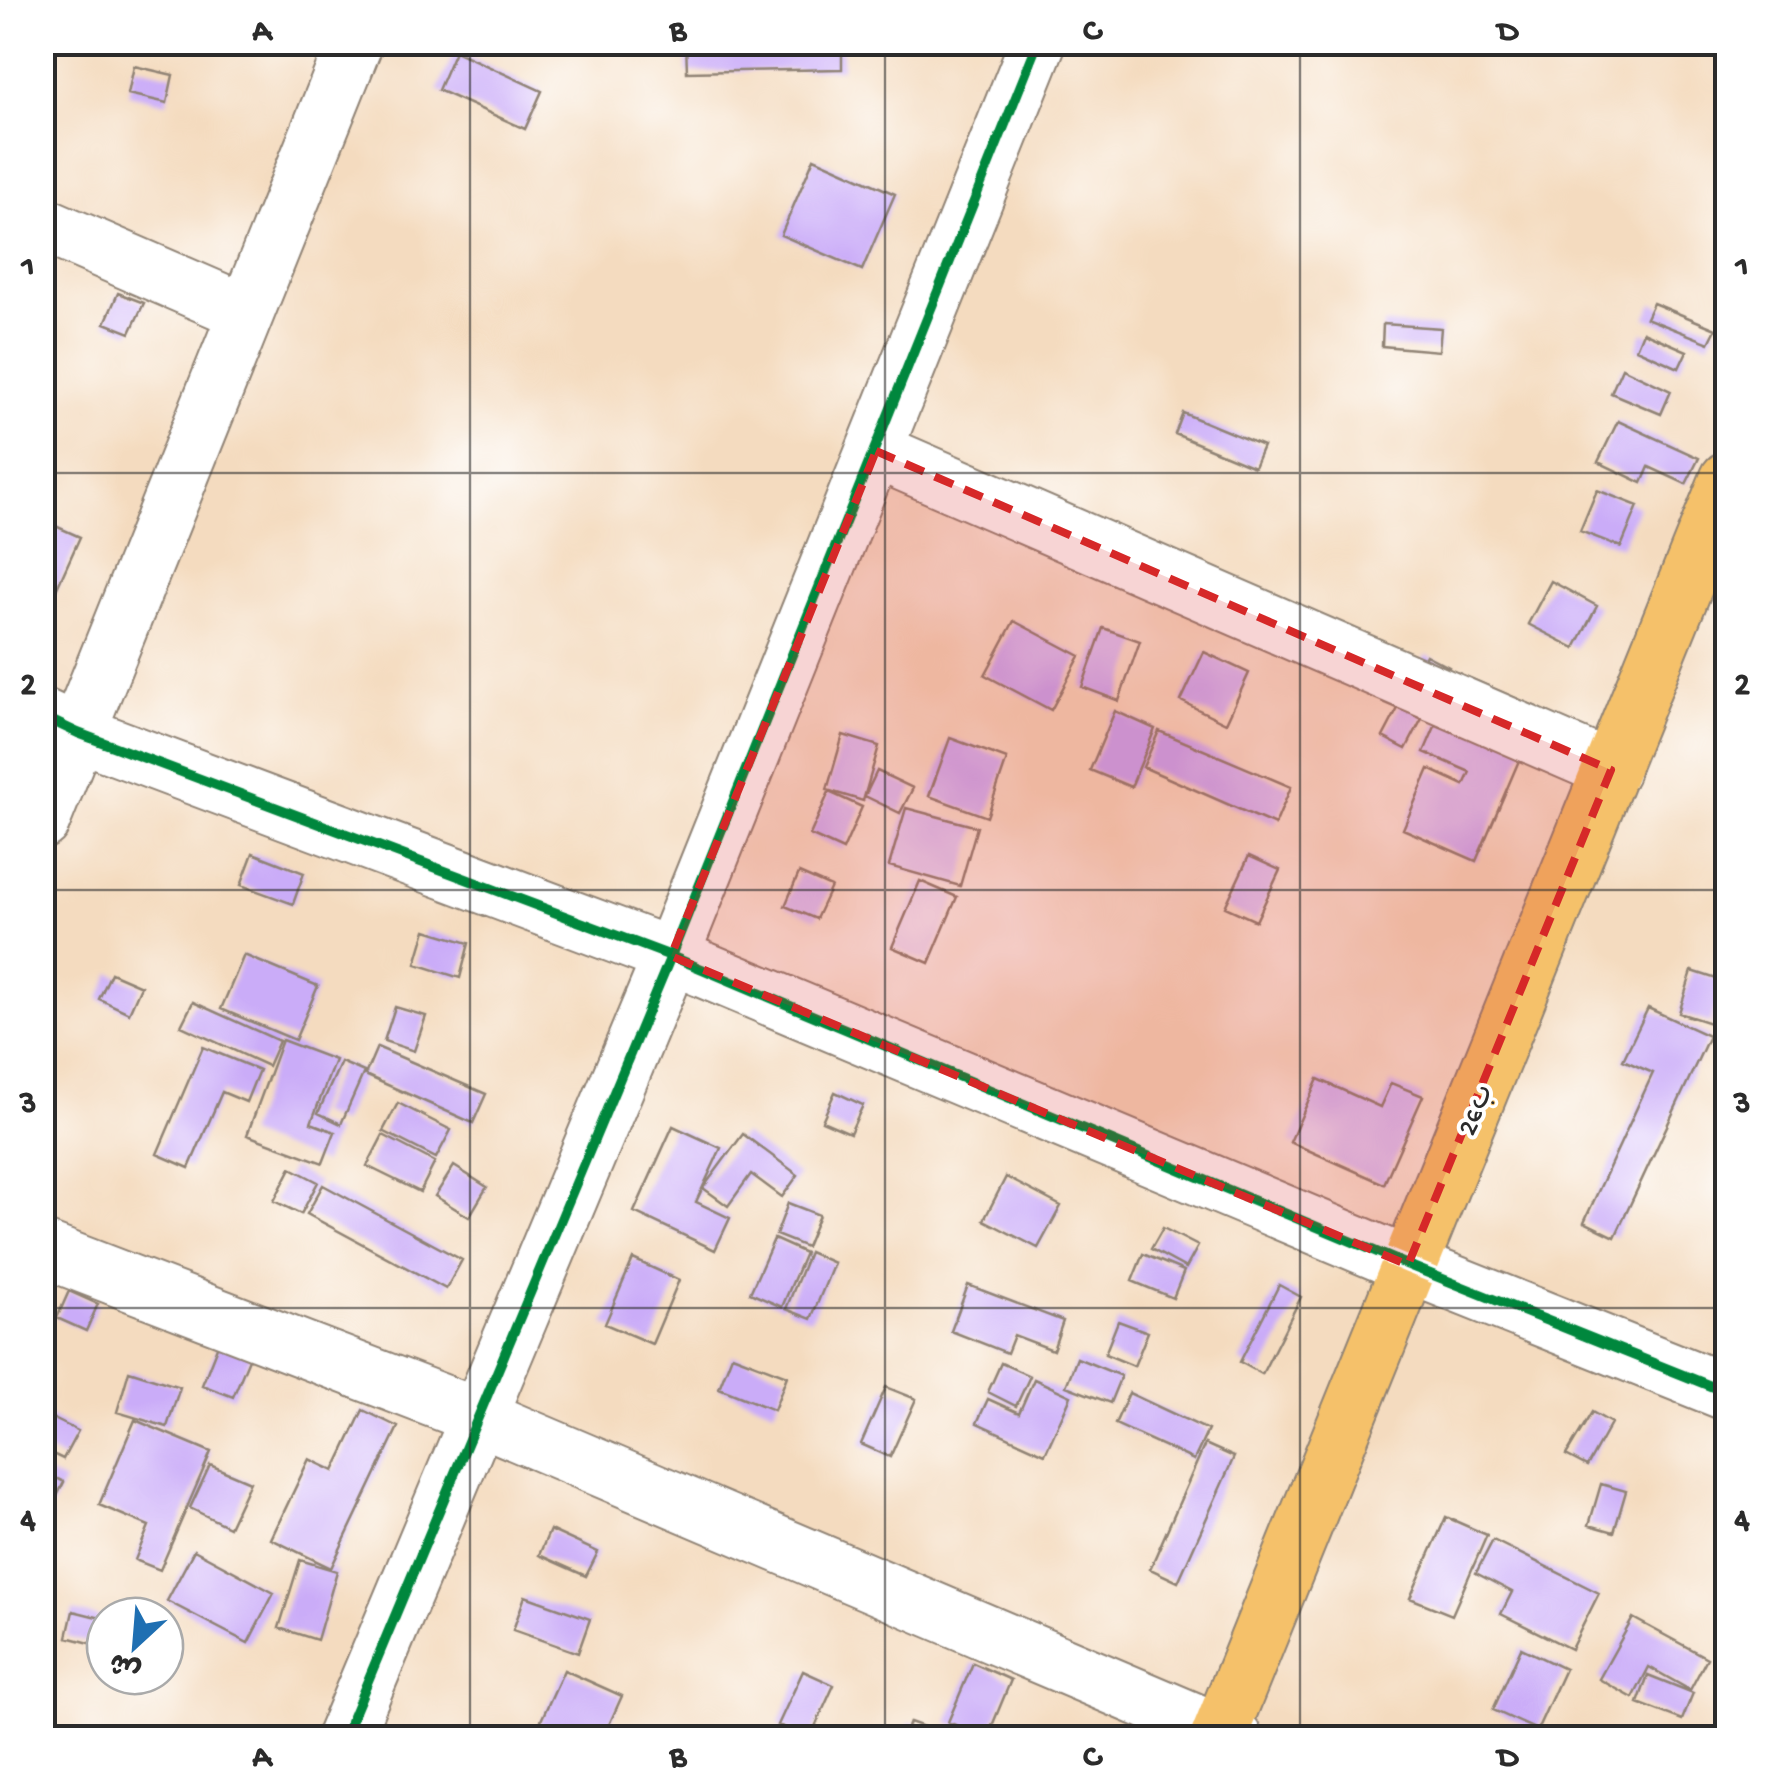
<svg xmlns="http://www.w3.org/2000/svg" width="1770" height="1781" viewBox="0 0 1770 1781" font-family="'Gochi Hand','Playpen Sans Arabic',sans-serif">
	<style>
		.building { fill: #caacf8 }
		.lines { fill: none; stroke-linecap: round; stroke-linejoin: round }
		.minor-casing { stroke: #908375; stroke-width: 59 }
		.highway-casing { stroke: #908375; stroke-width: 59 }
		.minor { stroke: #fff; stroke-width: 55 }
		.highway { stroke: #f5c16b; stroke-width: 55 }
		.cycleway-casing { stroke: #fff; stroke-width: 16 }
		.cycleway { stroke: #00873e; stroke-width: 10 }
		.marked { fill: #d62828; fill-opacity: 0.2; stroke: #d62828; stroke-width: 8; stroke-dasharray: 20 12; stroke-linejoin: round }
		.grid { fill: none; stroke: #2b2b2b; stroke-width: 2.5; stroke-opacity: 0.55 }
		.labels { text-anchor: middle; stroke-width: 8; stroke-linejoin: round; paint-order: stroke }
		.street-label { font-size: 28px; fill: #2b2b2b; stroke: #fff }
		.neatline { fill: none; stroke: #2b2b2b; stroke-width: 4 }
		.grid-label { font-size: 32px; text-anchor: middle; font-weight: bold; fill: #2b2b2b }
	</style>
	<rect width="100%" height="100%" fill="#fff"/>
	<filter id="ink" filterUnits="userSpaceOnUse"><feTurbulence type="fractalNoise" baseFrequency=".01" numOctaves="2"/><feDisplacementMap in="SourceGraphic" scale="20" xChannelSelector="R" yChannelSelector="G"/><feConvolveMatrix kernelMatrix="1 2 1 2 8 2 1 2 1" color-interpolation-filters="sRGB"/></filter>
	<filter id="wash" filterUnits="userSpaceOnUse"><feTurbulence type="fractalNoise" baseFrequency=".0048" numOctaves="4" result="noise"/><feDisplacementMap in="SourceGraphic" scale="40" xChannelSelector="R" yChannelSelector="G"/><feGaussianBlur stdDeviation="2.25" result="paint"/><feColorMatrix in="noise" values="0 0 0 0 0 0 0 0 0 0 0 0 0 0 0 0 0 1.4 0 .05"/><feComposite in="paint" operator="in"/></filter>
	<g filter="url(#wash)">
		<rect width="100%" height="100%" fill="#f4dbbf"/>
		<g id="blocks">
			<!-- building -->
			<path class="building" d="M686 42H842V69L687 72Z
				M455 51 542 91 525 129 438 90Z
				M134 66 173 75 167 103 128 94Z
				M814 158 895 194 862 270 781 235Z
				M118 293 144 303 130 333 105 323Z
				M1653 303 1716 329 1709 343 1646 318Z
				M1383 324 1441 328 1439 351 1382 346Z
				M1643 332 1687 351 1679 368 1636 349Z
				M1622 368 1671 391 1661 414 1611 393Z
				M1183 413 1263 446 1254 467 1175 434Z
				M1618 421 1699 458 1686 484 1649 467 1642 483 1598 462Z
				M1597 490 1638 506 1621 547 1580 531Z
				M42 520 80 537 48 608 42 605Z
				M1551 581 1597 606 1575 648 1528 624Z
				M1014 621 1080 656 1051 710 985 675Z
				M1103 628 1140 641 1119 701 1082 687Z
				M1204 652 1249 673 1226 723 1181 701Z
				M1426 655 1449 667 1406 749 1383 737Z
				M1458 673 1541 709 1476 861 1403 829 1429 769 1464 785 1470 772 1424 752Z
				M1115 711 1155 729 1131 787 1090 770Z
				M1159 731 1291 787 1275 825 1143 767Z
				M843 735 879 746 863 801 827 790Z
				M950 738 1007 759 987 817 929 796Z
				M877 771 913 788 900 813 865 796Z
				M829 792 862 807 843 850 810 835Z
				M906 808 977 827 960 886 889 866Z
				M253 853 304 873 293 904 241 885Z
				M1249 856 1280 870 1256 921 1225 907Z
				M799 873 831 887 816 919 785 906Z
				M920 881 957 897 929 963 892 947Z
				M426 930 469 943 460 978 416 964Z
				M244 955 318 986 295 1040 221 1009Z
				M1692 971 1723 981 1710 1023 1679 1013Z
				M111 973 141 986 129 1013 99 999Z
				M1728 989V1032L1712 1025Z
				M193 1002 279 1041 268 1066 181 1026Z
				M395 1007 426 1016 414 1051 384 1041Z
				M1648 1008 1709 1036 1615 1237 1584 1222 1653 1073 1623 1060Z
				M282 1040 335 1060 311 1123 335 1132 323 1163 247 1135Z
				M203 1047 259 1070 246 1102 222 1092 189 1168 157 1154Z
				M377 1047 486 1094 473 1123 365 1075Z
				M341 1062 364 1072 341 1124 318 1113Z
				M1318 1079 1380 1107 1391 1083 1423 1096 1384 1184 1290 1142Z
				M835 1092 863 1105 850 1133 822 1121Z
				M398 1103 451 1130 436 1158 383 1131Z
				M673 1126 721 1148 696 1202 730 1218 715 1250 634 1212Z
				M743 1134 798 1175 782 1197 751 1174 728 1206 703 1188Z
				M383 1135 435 1162 420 1192 367 1166Z
				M454 1166 487 1187 469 1217 435 1196Z
				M291 1168 318 1182 301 1214 274 1201Z
				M1006 1177 1061 1206 1038 1248 984 1220Z
				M323 1185 462 1260 446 1289 307 1214Z
				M788 1203 819 1215 806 1247 776 1235Z
				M1163 1228 1198 1246 1186 1268 1151 1249Z
				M774 1239 805 1253 782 1307 750 1293Z
				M809 1252 834 1263 811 1319 786 1309Z
				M1143 1254 1184 1271 1173 1298 1132 1281Z
				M633 1259 679 1280 652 1344 605 1324Z
				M968 1285 1063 1321 1053 1350 1014 1335 1007 1353 951 1331Z
				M1279 1285 1301 1297 1262 1374 1240 1362Z
				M69 1291 98 1304 86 1331 57 1318Z
				M1118 1321 1148 1332 1134 1366 1105 1354Z
				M219 1342 251 1354 233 1397 202 1385Z
				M732 1355 787 1376 774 1410 719 1388Z
				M1077 1358 1121 1376 1110 1403 1066 1386Z
				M1001 1363 1030 1376 1016 1406 988 1392Z
				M129 1371 180 1387 167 1427 117 1412Z
				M1034 1379 1071 1396 1045 1454 977 1423 988 1399 1019 1413Z
				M886 1387 916 1399 890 1457 861 1444Z
				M1129 1393 1208 1430 1194 1460 1115 1424Z
				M363 1410 398 1427 331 1568 271 1539 309 1459 334 1471Z
				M1592 1412 1611 1423 1587 1466 1566 1455Z
				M42 1413 78 1431 63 1459 42 1449Z
				M135 1420 211 1452 160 1570 135 1560 149 1526 99 1505Z
				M1205 1444 1234 1457 1178 1582 1150 1569Z
				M210 1465 250 1482 229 1527 190 1508Z
				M42 1471 64 1482 50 1510 42 1506Z
				M1601 1484 1626 1491 1614 1532 1589 1525Z
				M42 1512 52 1517 42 1537Z
				M1446 1517 1487 1535 1452 1615 1410 1598Z
				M550 1530 598 1552 586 1576 539 1555Z
				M1493 1540 1599 1593 1571 1649 1501 1614 1512 1592 1476 1573Z
				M194 1550 274 1593 248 1643 167 1601Z
				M300 1560 337 1571 317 1640 279 1628Z
				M525 1596 590 1619 578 1653 513 1630Z
				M73 1611 105 1619V1647L67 1637Z
				M1633 1618 1707 1658 1690 1690 1649 1667 1633 1698 1599 1679Z
				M1521 1648 1565 1669 1537 1730 1493 1710Z
				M973 1663 1011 1680 987 1738 948 1722Z
				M564 1670 622 1696 603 1738H533Z
				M803 1671 834 1685 810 1738 778 1725Z
				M1648 1675 1693 1693 1682 1720 1638 1703Z
				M910 1722 938 1732 935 1738H904Z"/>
		</g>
	</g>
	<g filter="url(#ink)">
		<use href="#blocks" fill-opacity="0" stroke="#908375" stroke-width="2.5"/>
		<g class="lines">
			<defs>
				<path id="minor" d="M42 224 245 312
					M876 451 1611 770
					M42 716 78 733 671 956 1408 1265 1728 1393
					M42 821 355 42
					M42 1249 477 1416 1234 1738
					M344 1738 671 956 1038 42"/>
				<path id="highway" d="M1218 1738 1728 479"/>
			</defs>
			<!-- minor casing -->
			<use href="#minor" class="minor-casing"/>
			<!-- highway casing -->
			<use href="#highway" class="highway-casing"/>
			<!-- minor -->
			<use href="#minor" class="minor"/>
			<!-- highway -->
			<use href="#highway" class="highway"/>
			<defs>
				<path id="cycleway" d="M42 716 78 733 671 956 1408 1265 1728 1393
					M344 1738 671 956 1038 42"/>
			</defs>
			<!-- cycleway casing -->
			<use href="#cycleway" class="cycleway-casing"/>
			<!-- cycleway -->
			<use href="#cycleway" class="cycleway"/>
		</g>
	</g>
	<!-- marked area -->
	<path class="marked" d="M876 451 1611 770 1408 1265 671 956Z"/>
	<!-- grid -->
	<path class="grid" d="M470 42V1738M885 42V1738M1300 42V1738M42 473H1728M42 890H1728M42 1308H1728"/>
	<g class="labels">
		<!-- street labels -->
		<g class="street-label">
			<text transform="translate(1473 1109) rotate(-68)" y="10">26ب</text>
		</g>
	</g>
	<!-- margin -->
	<rect width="1770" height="1781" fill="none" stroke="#fff" stroke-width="110"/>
	<!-- north arrow -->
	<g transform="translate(135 1646) rotate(206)"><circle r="48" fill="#ffffff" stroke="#aaaaaa" stroke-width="2.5"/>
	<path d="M0-8L18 38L0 25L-18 38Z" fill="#1f6fb2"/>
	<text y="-15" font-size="28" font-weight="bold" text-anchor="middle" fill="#2b2b2b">ش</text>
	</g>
	<rect x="55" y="55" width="1660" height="1671" class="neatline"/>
	<g class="grid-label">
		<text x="262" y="39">A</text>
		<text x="678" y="39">B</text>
		<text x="1092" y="39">C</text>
		<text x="1508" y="39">D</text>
		<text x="28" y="275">1</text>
		<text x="1742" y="275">1</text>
		<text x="28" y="693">2</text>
		<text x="1742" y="693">2</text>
		<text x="28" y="1111">3</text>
		<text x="1742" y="1111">3</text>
		<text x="28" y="1528">4</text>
		<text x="1742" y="1528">4</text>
		<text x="262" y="1765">A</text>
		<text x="678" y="1765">B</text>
		<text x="1092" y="1765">C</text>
		<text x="1508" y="1765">D</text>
	</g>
</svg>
